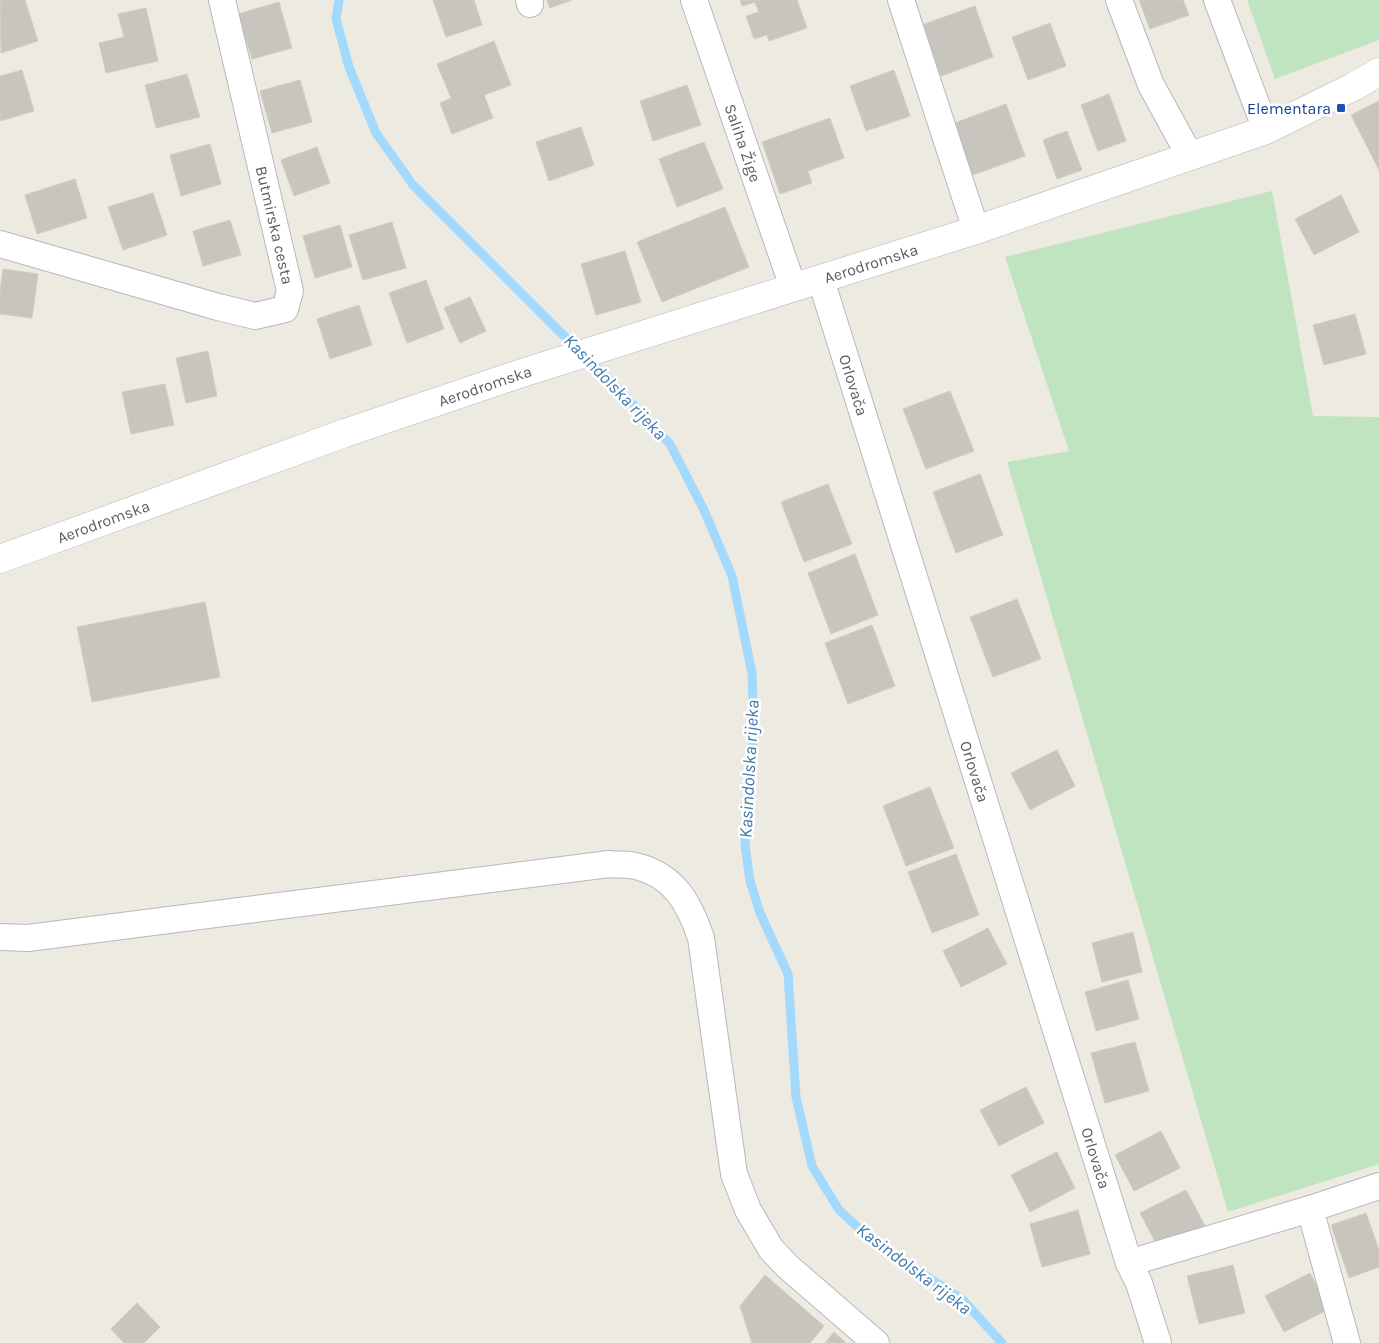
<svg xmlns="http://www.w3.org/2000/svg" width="1379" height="1343" viewBox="0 0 1379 1343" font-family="Karla,sans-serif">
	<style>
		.green { fill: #c0e4bf }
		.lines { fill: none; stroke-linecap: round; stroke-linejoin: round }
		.stream { stroke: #a2d9fd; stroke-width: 9 }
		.building { fill: #c8c5bf; stroke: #d2ccc1 }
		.minor-casing { stroke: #b5b8bc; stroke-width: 28 }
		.tertiary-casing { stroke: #b5b8bc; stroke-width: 29 }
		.minor { stroke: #fff; stroke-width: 26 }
		.tertiary { stroke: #fff; stroke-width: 28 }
		.transit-dot { fill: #1a4fb4; stroke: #fff; stroke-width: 2 }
		.labels { text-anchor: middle; stroke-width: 5; stroke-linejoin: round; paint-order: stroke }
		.transit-label { font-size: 16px; fill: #164399; stroke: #fff; text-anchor: end }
		.street-label { font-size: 16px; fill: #5a5e63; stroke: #fff }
		.water-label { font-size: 18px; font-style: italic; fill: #407aae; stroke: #fff }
	</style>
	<rect width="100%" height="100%" fill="#edeae2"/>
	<!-- green -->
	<path class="green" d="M1247 0H1379V40L1275 79Z
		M1272 191 1313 416 1379 417V1164L1228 1212 1007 462 1069 451 1005 257Z"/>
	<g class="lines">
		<!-- stream -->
		<path class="stream" d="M339 0 336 19 349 67 376 133 413 185 559 331 611 381 670 444 704 510 732 576 752 673 754 732 745 845 750 881 760 913 788 974 796 1097 812 1166 839 1210 875 1243 963 1300 1002 1343"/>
	</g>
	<!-- building -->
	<path class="building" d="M0 0H25L38 41 1 53Z
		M433 0H474L482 25 446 37Z
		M547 0H572L550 8Z
		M740 0H797L807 28 769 41 767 35 754 39 746 16 759 12 755 2 742 6Z
		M1139 0H1183L1189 15 1150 29Z
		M279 2 292 48 252 59 238 14Z
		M975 6 993 57 941 76 922 25Z
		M146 8 158 61 106 73 99 43 124 37 118 14Z
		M1050 23 1066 66 1028 80 1012 37Z
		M494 41 511 85 484 95 493 118 452 134 440 103 451 98 437 64Z
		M22 70 34 111 0 121V76Z
		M894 70 910 116 866 131 850 86Z
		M187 74 200 117 156 128 145 85Z
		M300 80 312 122 272 133 260 91Z
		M687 85 701 125 653 141 640 101Z
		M1109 94 1126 141 1098 151 1081 105Z
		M1379 101V170L1351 115Z
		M1006 104 1025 156 970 176 952 124Z
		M830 118 844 158 808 171 812 183 780 194 762 142Z
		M581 127 594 165 549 181 536 142Z
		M1067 131 1082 170 1057 179 1043 140Z
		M704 142 723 189 677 207 659 159Z
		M210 144 221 184 181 196 170 155Z
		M317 147 330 183 294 196 281 160Z
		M75 179 87 218 37 234 25 195Z
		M153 193 167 235 123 250 108 207Z
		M1341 195 1359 232 1314 255 1295 219Z
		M725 207 749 267 662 302 637 242Z
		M230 220 241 255 203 266 193 231Z
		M392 222 406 268 363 280 349 235Z
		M340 225 352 267 315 278 303 236Z
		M625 251 641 302 596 315 581 264Z
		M3 269 38 274 32 318 0 314V291Z
		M426 280 444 329 407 343 389 293Z
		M470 297 486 331 460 343 444 308Z
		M359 305 372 345 330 359 317 319Z
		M1355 314 1366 354 1324 365 1313 325Z
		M208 351 217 396 186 403 176 358Z
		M165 384 174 425 131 434 122 392Z
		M950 391 974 451 926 469 903 409Z
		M980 474 1003 535 956 553 933 492Z
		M828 484 852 544 804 562 781 502Z
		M855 554 878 615 831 634 808 573Z
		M1017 599 1041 659 993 677 970 617Z
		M205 602 220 677 92 702 77 627Z
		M872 625 895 686 848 704 825 643Z
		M1057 750 1075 786 1030 810 1011 773Z
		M930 787 954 848 906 866 883 806Z
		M956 854 979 915 932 933 908 872Z
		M988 928 1007 964 961 987 943 951Z
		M1133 932 1142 972 1102 982 1092 943Z
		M1128 980 1139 1019 1096 1031 1085 992Z
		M1135 1042 1149 1091 1105 1103 1091 1053Z
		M1026 1087 1044 1123 999 1146 980 1110Z
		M1161 1131 1180 1168 1134 1191 1115 1155Z
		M1057 1152 1075 1188 1030 1212 1011 1175Z
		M1186 1190 1205 1226 1159 1249 1140 1213Z
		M1078 1210 1090 1254 1042 1267 1030 1224Z
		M1366 1213 1379 1250V1267L1349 1278 1331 1225Z
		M1233 1265 1245 1313 1199 1324 1187 1276Z
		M1310 1273 1329 1309 1284 1332 1265 1296Z
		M765 1275 824 1326 810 1343H752L740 1306Z
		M137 1303 160 1327 144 1343H124L111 1329Z
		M834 1332 846 1343H825Z"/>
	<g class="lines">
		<defs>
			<g id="minor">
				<path d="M529 0 530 4"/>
				<path id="s1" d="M694 0 793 287"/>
				<path d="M901 0 976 230"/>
				<path d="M1119 0 1151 85 1190 156"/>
				<path d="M1217 0 1266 130"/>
				<path d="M0 244 218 307 255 316 285 309 290 291 222 0"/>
				<path id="s2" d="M821 280 1129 1263 1139 1283 1158 1343"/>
				<path d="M0 937 28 938 609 864C618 865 628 864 636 866 675 876 689 903 701 938L734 1174 748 1210 771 1249 787 1266 876 1343"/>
				<path d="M1310 1209 1347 1343"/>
				<path d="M1129 1263 1310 1209 1379 1186"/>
			</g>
			<g id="tertiary">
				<path id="s3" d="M0 559 345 433 519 374 976 230 1266 130 1353 87 1379 72"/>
			</g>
		</defs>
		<!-- minor casing -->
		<use href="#minor" class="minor-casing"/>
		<!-- tertiary casing -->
		<use href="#tertiary" class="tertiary-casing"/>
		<!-- minor -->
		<use href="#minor" class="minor"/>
		<!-- tertiary -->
		<use href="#tertiary" class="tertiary"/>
	</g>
	<!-- markers -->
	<rect class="transit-dot" x="1336" y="103" width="10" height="10" rx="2.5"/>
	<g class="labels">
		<!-- transit labels -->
		<g class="transit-label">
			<text x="1331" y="114">Elementara</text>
		</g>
		<!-- street labels -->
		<g class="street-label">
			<text dy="6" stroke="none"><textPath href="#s1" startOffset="151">Saliha Žige</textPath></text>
			<text transform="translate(275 225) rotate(77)" y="6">Butmirska cesta</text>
			<text dy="6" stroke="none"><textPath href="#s3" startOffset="920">Aerodromska</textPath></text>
			<text dy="6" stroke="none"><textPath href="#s2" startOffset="110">Orlovača</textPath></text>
			<text dy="6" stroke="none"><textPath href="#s3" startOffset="515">Aerodromska</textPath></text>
			<text dy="6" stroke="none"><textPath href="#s3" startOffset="110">Aerodromska</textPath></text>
			<text dy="6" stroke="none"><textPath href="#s2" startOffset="515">Orlovača</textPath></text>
			<text dy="6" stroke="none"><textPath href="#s2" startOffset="920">Orlovača</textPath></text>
		</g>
		<!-- water labels -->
		<g class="water-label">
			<text transform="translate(615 387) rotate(46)" y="6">Kasindolska rijeka</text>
			<text transform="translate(749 769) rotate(-87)" y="6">Kasindolska rijeka</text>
			<text transform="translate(914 1269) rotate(37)" y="6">Kasindolska rijeka</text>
		</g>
	</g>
</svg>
